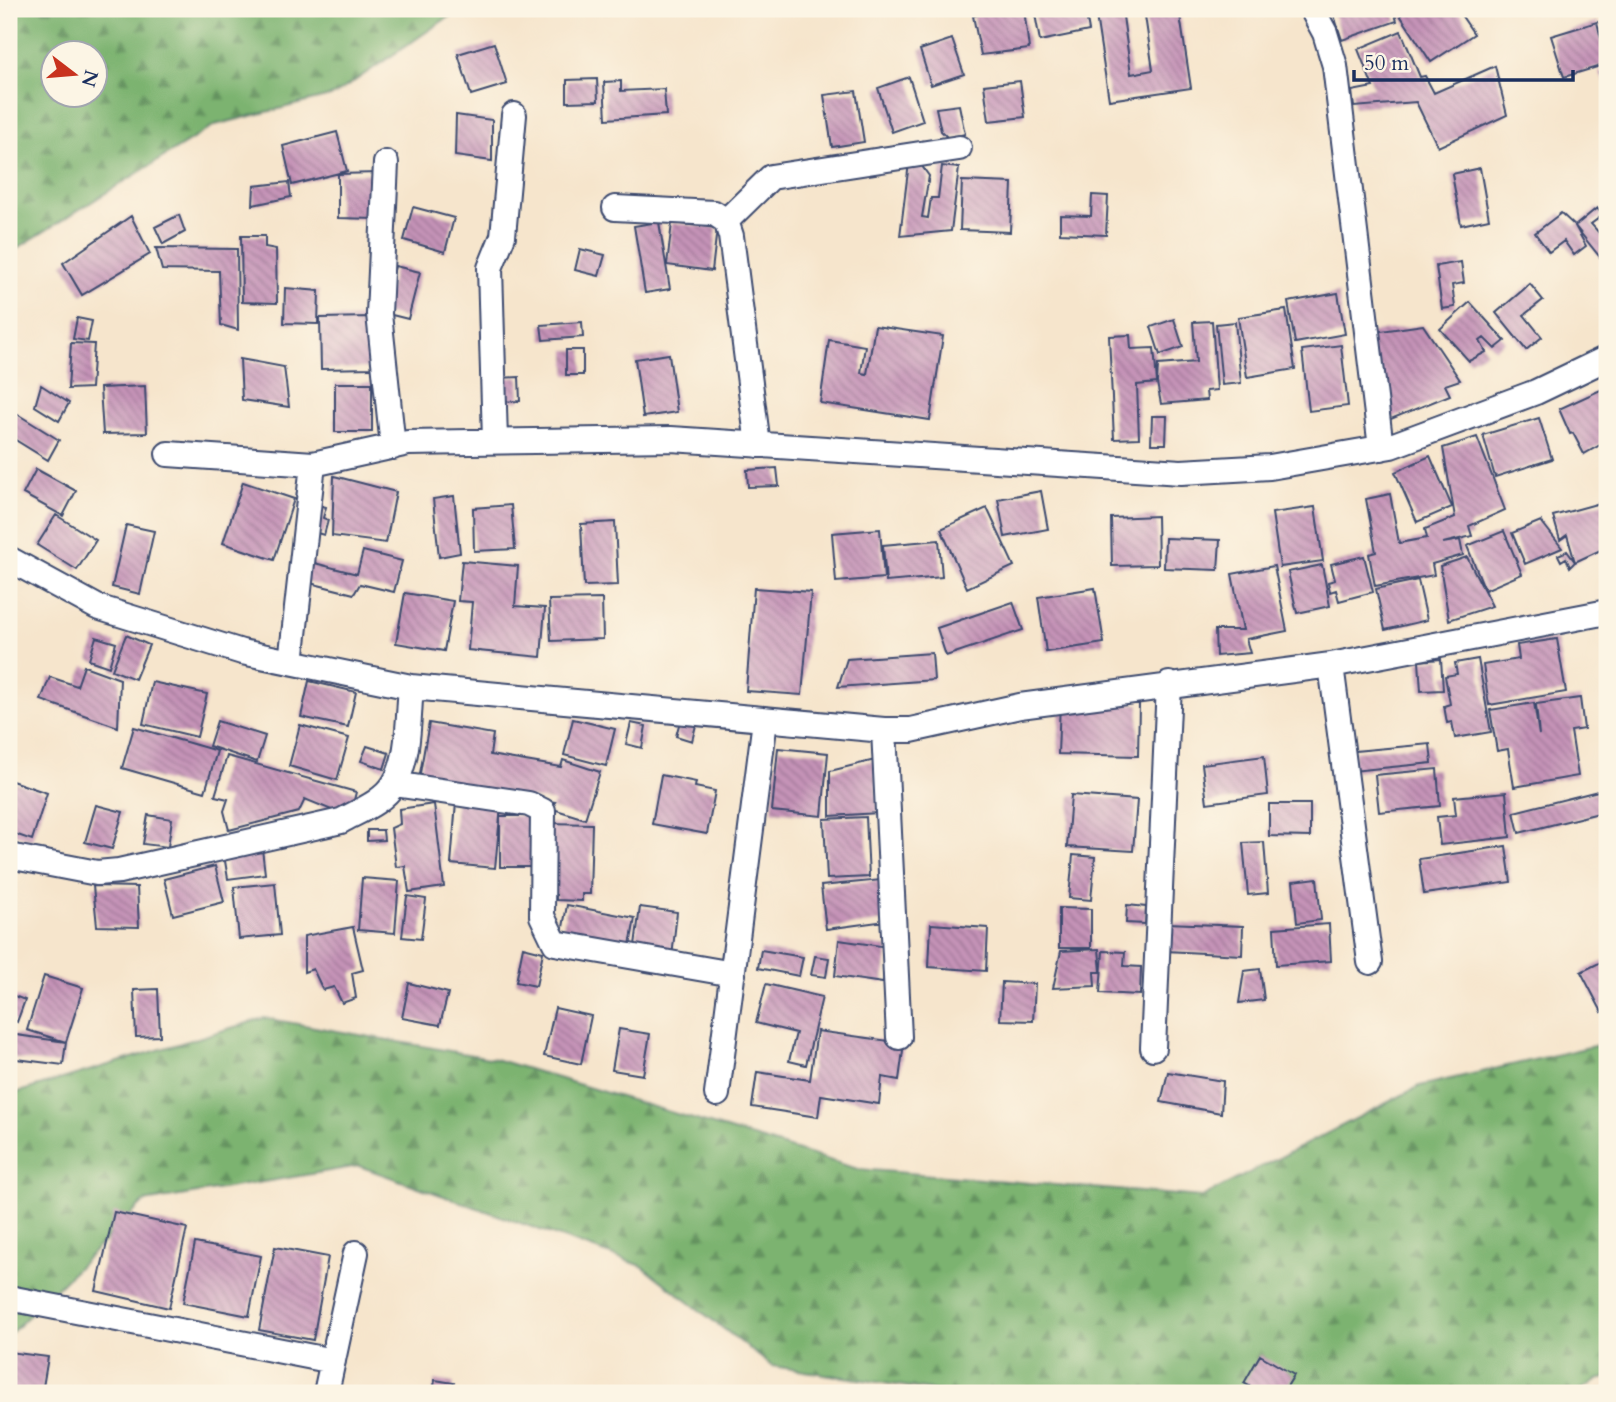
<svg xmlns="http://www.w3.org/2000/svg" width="1616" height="1402" viewBox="0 0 1616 1402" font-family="Cardo,serif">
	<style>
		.forest { fill: url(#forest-firs); stroke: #4b7167; stroke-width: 2; fill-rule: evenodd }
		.building { fill: url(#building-back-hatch) }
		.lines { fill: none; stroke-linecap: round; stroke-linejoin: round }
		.street-casing { stroke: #3c4a6e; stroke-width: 28 }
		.street { stroke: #fff; stroke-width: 24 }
	</style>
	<defs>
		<pattern id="forest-firs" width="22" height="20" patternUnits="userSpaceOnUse" patternTransform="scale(1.75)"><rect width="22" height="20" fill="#7bb370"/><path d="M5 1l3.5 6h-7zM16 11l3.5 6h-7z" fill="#64925f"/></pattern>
		<pattern id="building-back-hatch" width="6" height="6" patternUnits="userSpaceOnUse" patternTransform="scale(1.75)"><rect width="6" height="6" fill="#c593b7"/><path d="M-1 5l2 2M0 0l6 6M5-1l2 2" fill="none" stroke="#9f7898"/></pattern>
	</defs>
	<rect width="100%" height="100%" fill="#fcf5e5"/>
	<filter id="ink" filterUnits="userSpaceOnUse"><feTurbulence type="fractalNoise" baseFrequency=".0143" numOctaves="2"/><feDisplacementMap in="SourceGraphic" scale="14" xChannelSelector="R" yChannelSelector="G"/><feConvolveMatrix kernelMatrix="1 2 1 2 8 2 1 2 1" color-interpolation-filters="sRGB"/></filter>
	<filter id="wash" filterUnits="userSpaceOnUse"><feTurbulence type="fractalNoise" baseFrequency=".00686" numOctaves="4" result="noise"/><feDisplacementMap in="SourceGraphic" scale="28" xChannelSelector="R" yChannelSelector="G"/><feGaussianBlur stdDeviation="1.57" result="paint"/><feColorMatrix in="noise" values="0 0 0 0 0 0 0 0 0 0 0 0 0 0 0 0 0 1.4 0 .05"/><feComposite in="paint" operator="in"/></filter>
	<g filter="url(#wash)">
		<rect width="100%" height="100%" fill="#f6e5cc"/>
		<!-- forest -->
		<path class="forest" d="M9 9H460L334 95 215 125 16 249 9 250ZM52 52H94V94H52Z
			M264 1018 495 1059 858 1169 1202 1197 1420 1086 1607 1043V1378L1596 1380 1577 1393H949L772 1366 642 1266 359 1166 144 1202 9 1335V1095Z"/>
		<g id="blocks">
			<!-- building -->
			<path class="building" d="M993 9H1024L1029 49 981 55 973 16Z
				M1034 9H1085L1089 31 1040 41Z
				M1095 9H1122L1131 74 1153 70 1144 9H1179L1191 88 1109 100Z
				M1332 9H1393L1397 21 1342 40Z
				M1409 9H1457L1474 34 1431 62 1400 15Z
				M1597 22 1607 64 1564 77 1551 36Z
				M1401 31 1420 77 1425 76 1434 93 1495 66 1507 115 1438 147 1416 102 1354 107 1352 91 1373 87 1358 49Z
				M952 39 964 74 931 85 920 50Z
				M494 43 507 84 471 95 458 54Z
				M1607 68V86L1599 73Z
				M909 77 923 121 892 132 878 88Z
				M597 79 598 101 567 102V80Z
				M621 81V91L664 89 666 115 606 119 604 82Z
				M1020 81 1025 117 989 121 984 85Z
				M856 91 864 142 832 147 824 95Z
				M959 105 965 134 948 138 941 131 936 108Z
				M456 115 492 120V161L455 156Z
				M337 132 347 171 292 185 283 146Z
				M909 163 921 165 929 176 922 217 928 218 931 198H938L942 166 959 168 951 231 900 236Z
				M1480 168 1489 219 1461 225 1452 174Z
				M378 173 377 219 338 218V174Z
				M962 181 1012 183 1010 232 960 230Z
				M289 182 291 197 253 205 254 186Z
				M1092 195 1108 196 1106 235 1060 233V215L1091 216Z
				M413 207 454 218 445 252 404 240Z
				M1597 208 1603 215 1591 224 1601 235 1607 230V266L1575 226Z
				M1561 213 1575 226 1586 246 1574 255 1564 241 1549 252 1535 233Z
				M179 215 185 232 163 244 155 227Z
				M131 216 150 254 82 295 63 263Z
				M659 222 670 289 645 293 634 226Z
				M672 223 717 228 712 271 667 265Z
				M241 236H265V247L276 249 277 303 242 302Z
				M156 248 237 249 238 330 221 325 219 271 162 270Z
				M580 249 605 255 599 276 575 270Z
				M1461 262 1464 283 1452 285 1455 307 1442 309 1436 266Z
				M395 266 420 272 408 319 384 313Z
				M1530 284 1543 300 1524 315 1542 337 1526 350 1496 313Z
				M285 288 319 291 318 324 284 323Z
				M1338 293 1345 334 1295 343 1288 302Z
				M1470 302 1505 341 1495 349 1484 338 1480 341 1486 352 1469 361 1440 329Z
				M1286 310 1295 369 1247 377 1238 317Z
				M371 317 372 368 321 369 320 318Z
				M77 318 92 321 88 341 73 339Z
				M1174 319 1183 347 1160 355 1151 327Z
				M1212 321 1217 390 1206 391 1207 400 1161 404 1157 383 1158 365 1196 362 1193 322Z
				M582 322 583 337 543 340 541 325Z
				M1235 322 1241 383 1222 385 1216 324Z
				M1423 325 1460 380 1445 385 1450 395 1391 419 1382 416 1367 333Z
				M875 326 943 336 930 420 820 403 829 340 865 346 861 373 867 374Z
				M1130 335 1131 349 1154 348 1157 383 1137 385 1139 438 1114 439 1109 336Z
				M71 343 94 344 91 388 68 389Z
				M1341 345 1348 406 1309 411 1302 350Z
				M566 350H583V375H566Z
				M669 354 677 412 643 417 635 359Z
				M240 359 284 367 289 407 242 400Z
				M519 377 520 401 501 402 499 378Z
				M335 383H372V432H335Z
				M41 385 69 403 59 421 35 406Z
				M145 386 147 433 103 434 100 388Z
				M1607 387V441L1584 454 1573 433 1570 434 1559 409Z
				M9 409 59 440 48 460 9 436Z
				M1152 416H1167L1166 444H1151Z
				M1539 418 1552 459 1495 477 1483 435Z
				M1477 437 1505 510 1469 526 1472 536 1443 543 1460 540 1463 555 1432 564 1434 575 1375 586 1369 554 1376 552 1366 499 1390 494 1399 543 1427 538 1425 529 1455 517 1443 448Z
				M1430 456 1452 507 1417 522 1395 472Z
				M777 468 779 486 748 487 747 470Z
				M36 469 76 491 63 516 23 494Z
				M334 476 396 492 386 543 332 536Z
				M243 482 294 499 274 560 223 543Z
				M1041 491 1048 529 1005 537 998 499Z
				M454 496 460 553 439 557 433 499Z
				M1607 501V547L1575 562 1567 535 1560 540 1553 516Z
				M314 504 326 507 323 518 328 520 324 535 307 530Z
				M511 505 515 549 474 551 473 508Z
				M1315 507 1323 561 1280 567 1272 513Z
				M987 508 1014 566 967 588 941 529Z
				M56 515 96 540 77 570 37 545Z
				M1157 516 1158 565 1112 566 1111 518Z
				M1541 521 1562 548 1525 564 1512 533Z
				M615 522 618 585 584 586 581 524Z
				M126 525 154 531 140 594 112 587Z
				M880 529 884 578 836 582 832 533Z
				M1504 531 1522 574 1485 590 1467 546Z
				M1165 538 1220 540 1218 570 1164 568Z
				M939 540 942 577 886 582 883 545Z
				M363 551 402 561 394 592 360 584 354 594 298 580 303 560 357 574Z
				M1567 551 1575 562 1570 567 1566 558 1561 561 1558 555Z
				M1364 556 1373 592 1339 601 1336 590 1330 592 1328 582 1335 580 1331 564Z
				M1467 557 1492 606 1449 620 1440 566Z
				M462 561 518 566 515 606 545 608 541 657 468 650 472 602 458 601Z
				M1322 565 1330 606 1297 613 1288 572Z
				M1274 566 1287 631 1246 639 1250 653 1216 656 1215 630H1243L1232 574Z
				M1418 580 1427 620 1385 630 1376 589Z
				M754 588 811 592 802 695 746 691Z
				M1095 588 1104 643 1046 652 1038 597Z
				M405 593 453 601 444 651 396 643Z
				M602 599 603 639 551 641 549 600Z
				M1013 602 1023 630 946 656 937 628Z
				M126 635 149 645 135 679 112 670Z
				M96 637 116 643 109 667 89 660Z
				M1557 639 1566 692 1489 705 1483 665 1519 659 1517 645Z
				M932 653 934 680 838 687 847 659Z
				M1441 659 1443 690 1421 691 1419 661Z
				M1478 659 1491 732 1455 738 1452 722 1447 723 1444 706 1450 704 1445 676 1457 674 1455 663Z
				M84 666 120 679 118 727 41 700 50 677 77 686Z
				M309 681 356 692 348 727 301 717Z
				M152 682 207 694 197 737 143 724Z
				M1580 698 1584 729 1571 731 1578 776 1514 787 1508 749 1497 751 1490 710 1534 703 1539 735 1536 704Z
				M1060 702 1139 704 1138 756 1058 754Z
				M573 719 615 729 606 766 564 755Z
				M217 721 265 736 257 762 209 746Z
				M680 721 696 725 692 741 676 736Z
				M429 723 493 734 490 755 561 767 563 760 600 772 585 819 550 808 555 802 419 779Z
				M631 723 646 726 642 748 626 744Z
				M300 725 349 738 337 780 289 766Z
				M134 727 217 751 205 792 122 768Z
				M1430 744 1432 763 1352 771 1355 751Z
				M367 746 389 753 384 769 361 761Z
				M778 748 828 753 822 816 772 811Z
				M227 756 356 792 353 804 334 811 305 799 299 812 229 830 224 811 228 799 215 796Z
				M1264 756 1268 795 1207 803 1202 764Z
				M875 760 878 813 830 816V771Z
				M1437 769 1440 806 1379 812 1375 775Z
				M661 775 696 782 695 787 715 791 707 834 652 824Z
				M9 780 47 793 32 840 9 832Z
				M1598 791 1603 812 1519 833 1514 812Z
				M1506 792 1510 837 1440 845 1437 817 1456 815 1454 797Z
				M1071 795 1137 800 1133 851 1067 847Z
				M456 802 501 806 495 868 451 864Z
				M434 804 444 887 409 892 405 866 396 867 391 828 400 824 399 809Z
				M1269 804H1310V837L1269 836Z
				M96 805 123 812 112 849 85 842Z
				M148 815 172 819 168 847 143 844Z
				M500 816H540L541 867H500Z
				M866 817 869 877 827 879 824 819Z
				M548 823 592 824 590 894H582V901L556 900V895H546Z
				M367 830H383L384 840 367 841Z
				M1264 842 1268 893 1248 895 1243 843Z
				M1506 846 1511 882 1424 894 1419 859Z
				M262 849 265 874 228 879 224 855Z
				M1073 855 1095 857 1091 900 1069 898Z
				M215 866 224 902 173 915 164 879Z
				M362 878 399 881 395 933 358 930Z
				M1317 878 1321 920 1297 923 1293 881Z
				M881 880 886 921 826 929 821 886Z
				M275 883 280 935 239 939 234 887Z
				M93 886 137 887 139 927 97 926Z
				M407 896 426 899 421 939 402 937Z
				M567 905 635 918 629 951 562 933Z
				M1127 905 1146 907 1145 924 1126 923Z
				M640 907 677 912 672 957 634 953Z
				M1059 908 1091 909V948H1059Z
				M1167 923 1243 926 1242 955 1166 951Z
				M931 924 988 928 986 971 929 967Z
				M1329 924 1331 961 1276 965 1274 928Z
				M353 927 363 970 352 973 356 998 342 1003 334 987 323 990 313 969 304 972V936Z
				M839 940 888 947 883 983 835 976Z
				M523 947 543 952 536 986 516 982Z
				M1099 949 1101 972H1094L1095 986 1053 988 1061 951Z
				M761 950 803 957 799 976 758 968Z
				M1103 951 1125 952 1124 966 1141 967 1140 995 1100 993Z
				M815 956 829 958 826 977 811 975Z
				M1607 959V1009L1602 1012 1581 972Z
				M1260 969 1264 1000 1239 1003 1244 971Z
				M44 976 83 988 66 1042 63 1065 9 1058V1034L66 1042 27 1030Z
				M1002 982 1035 984 1033 1021 1000 1020Z
				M409 983 448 993 440 1025 402 1018Z
				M766 984 822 997 806 1065 789 1061 796 1033 756 1023Z
				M158 989 160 1036 136 1037 134 990Z
				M9 994 25 1000 17 1022 9 1018Z
				M555 1008 591 1016 581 1064 544 1056Z
				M619 1029 650 1034 643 1075 612 1070Z
				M817 1031 904 1043 899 1080 882 1077 879 1104 821 1095 818 1117 752 1107 757 1072 810 1080Z
				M1168 1072 1223 1081 1221 1113 1161 1102Z
				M114 1212 187 1228 169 1308 96 1291Z
				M195 1243 261 1256 249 1316 183 1303Z
				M275 1247 328 1257 313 1340 259 1330Z
				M9 1352 48 1357 42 1393H9Z
				M1260 1355 1294 1375 1283 1393H1262L1244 1383Z
				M435 1380 454 1383 452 1393H433Z"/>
		</g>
	</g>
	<g filter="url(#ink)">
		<use href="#blocks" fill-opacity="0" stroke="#3c4a6e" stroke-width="2"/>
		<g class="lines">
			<defs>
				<path id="street" d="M1312 9 1325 33 1335 66 1381 448
					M386 163 379 314 393 447
					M615 208 714 213 726 221 731 236 758 445
					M726 221 771 177 959 148
					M495 441 490 268 503 236 514 115
					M168 454 313 464 408 443 671 439 1181 472 1270 467 1391 446 1536 392 1607 358
					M9 559 97 607 242 652 411 687 884 730H911L1020 706 1331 665 1607 612
					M291 662 313 464
					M1331 665 1370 962
					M884 730 899 1037
					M394 784 529 804 543 811 542 916 555 943 733 974
					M9 856 97 873 119 871 341 821C359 811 383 802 394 784 410 759 408 716 411 687
					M1153 1048 1169 684
					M717 1094 765 720
					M9 1298 333 1361
					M326 1393 356 1253"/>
			</defs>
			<!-- street casing -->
			<use href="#street" class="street-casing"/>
			<!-- street -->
			<use href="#street" class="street"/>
		</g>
	</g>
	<!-- margin -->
	<rect width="1616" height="1402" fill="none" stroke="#fcf5e5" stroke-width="35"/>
	<!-- north arrow -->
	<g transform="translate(74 74) rotate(106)"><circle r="33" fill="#fcf5e5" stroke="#a2a6af" stroke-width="2"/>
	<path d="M0-5L12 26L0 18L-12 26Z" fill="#c8321e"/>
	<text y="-10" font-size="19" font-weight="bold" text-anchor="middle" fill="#1b2f5e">N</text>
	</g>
	<!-- scale -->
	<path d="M1354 70v10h219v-10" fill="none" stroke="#1b2f5e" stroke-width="3.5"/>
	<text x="1364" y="70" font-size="21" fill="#1b2f5e" stroke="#fcf5e5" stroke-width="5" paint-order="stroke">50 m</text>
</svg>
